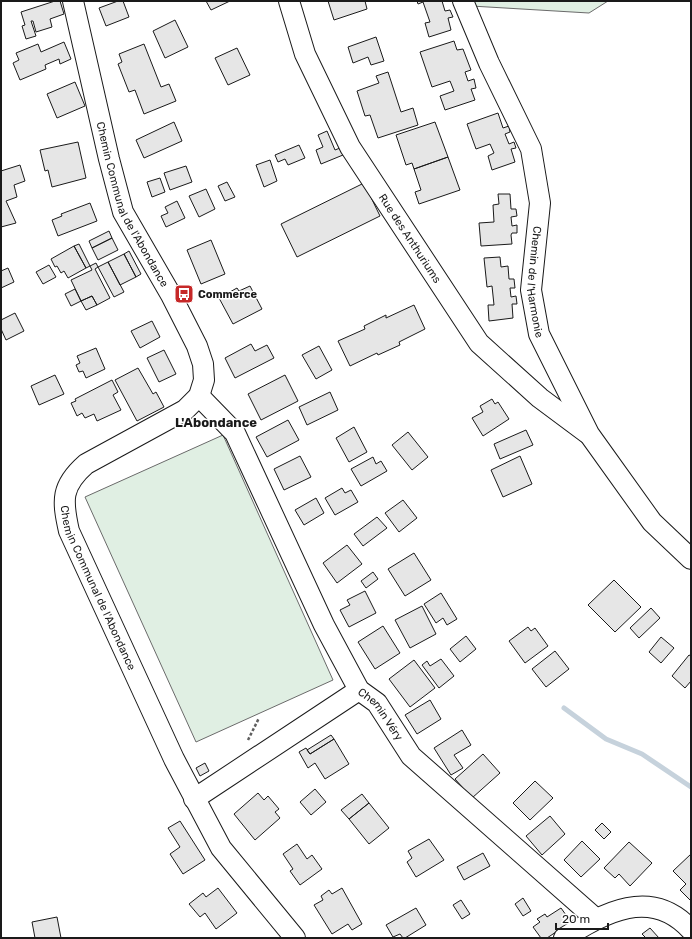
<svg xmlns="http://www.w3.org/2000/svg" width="692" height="939" viewBox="0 0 692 939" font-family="Rubik,sans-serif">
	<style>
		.green { fill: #e0efe3; stroke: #6a6a6a }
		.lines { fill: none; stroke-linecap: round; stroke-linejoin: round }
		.stream { stroke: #c6d2dc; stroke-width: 5 }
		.building { fill: #e6e6e6; stroke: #1a1a1a }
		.minor-casing { stroke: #1a1a1a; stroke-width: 22 }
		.path { stroke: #5f5f5f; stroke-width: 2.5; stroke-dasharray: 3 2; stroke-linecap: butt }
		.minor { stroke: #fff; stroke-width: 20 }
		.labels { text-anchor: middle; stroke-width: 3; stroke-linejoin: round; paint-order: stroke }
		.street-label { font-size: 11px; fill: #1a1a1a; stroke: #fff }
		.poi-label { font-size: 11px; font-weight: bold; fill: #1a1a1a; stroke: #fff; text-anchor: start }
		.quarter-label { font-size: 13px; font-weight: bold; fill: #1a1a1a; stroke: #fff }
	</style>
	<rect width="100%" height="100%" fill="#fff"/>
	<!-- green -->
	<path class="green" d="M469 1H608L589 13 471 6Z
		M223 435 333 680 196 742 85 497Z"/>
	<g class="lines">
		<!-- stream -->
		<path class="stream" d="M564 708 606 739 642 754 691 787"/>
	</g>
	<!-- building -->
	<path class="building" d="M55 1H60L64 14 50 19 52 27 36 32 33 21H31L36 36 26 39 22 26 25 25 21 12Z
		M118 1H123L129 17 106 26 99 8Z
		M206 1H230L211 10Z
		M328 1H365L367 9 334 20Z
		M417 1H442L445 11 450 10 453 17 448 18 451 30 429 37 425 23 430 22 423 2 418 4Z
		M175 20 188 47 165 58 153 31Z
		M376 37 384 61 371 65 368 57 353 63 348 47Z
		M454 41 457 50 463 49 471 70 465 72 468 81 474 79 476 88 471 89 475 100 445 110 440 96 454 91 450 81 432 87 420 52Z
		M64 42 71 59 60 64 59 59 45 65 46 69 20 80 13 63 19 60 16 53 38 44 41 52Z
		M144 44 161 87 169 84 176 101 144 114 135 90 129 92 118 64 122 62 119 54Z
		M237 48 250 75 228 85 215 58Z
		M388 72 401 112 413 108 418 125 378 138 370 115 365 116 357 91 379 83 376 76Z
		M75 82 85 106 57 118 47 94Z
		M498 113 503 128 509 126 510 132 505 134 509 144 514 142 516 148 511 149 515 162 492 170 488 156 494 153 490 144 476 149 467 124Z
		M174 122 182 141 144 158 136 140Z
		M435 122 448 157 414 169 412 163 406 165 396 135Z
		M327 131 335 150 340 148 343 155 321 164 316 150 323 147 318 135Z
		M78 142 86 178 52 187 48 170 45 171 40 150Z
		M299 145 305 158 288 165 285 159 278 162 275 155Z
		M448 157 460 190 419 204 415 192 421 190 414 169Z
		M270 160 277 181 264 187 256 165Z
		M20 165 25 181 14 185 17 197 6 201 16 223 1 227V171Z
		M186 166 192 182 170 190 164 173Z
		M160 178 165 192 152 197 147 182Z
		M227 182 235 197 225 201 218 186Z
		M364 183 380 216 297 257 281 224Z
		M206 189 215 209 199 217 189 196Z
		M498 194H510L511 209H516L517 216 511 217 512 226 517 225V233H512L511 235 512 244 481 246 479 223 494 222 493 205 499 204Z
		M177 201 185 218 166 227 161 216 168 213 165 207Z
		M90 203 97 221 58 236 52 220 62 216 61 214Z
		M109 231 112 238 92 248 89 241Z
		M112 238 118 250 98 260 92 248Z
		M211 240 225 274 201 284 187 250Z
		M79 244 90 266 86 268 74 246Z
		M74 246 86 268 68 278 64 271 61 273 57 266 55 267 51 259Z
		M129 251 141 274 136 277 124 254Z
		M124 254 136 277 120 285 108 262Z
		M500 257 501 267 508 266 509 279H514L515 288H510L511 297 516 296 517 304H512L513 318 489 321 488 305H494L492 286 487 287 484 258Z
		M108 262 124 292 114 297 98 267Z
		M96 263 98 267 95 269 110 298 97 305 92 296 81 301 71 280 92 270 90 266Z
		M49 265 56 277 43 284 36 272Z
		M8 268 14 282 1 288V271Z
		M250 286 262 309 233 324 219 298 237 288 239 291Z
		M75 289 81 301 71 306 65 294Z
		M92 296 97 305 86 310 81 301Z
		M414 305 425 329 399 342 400 345 378 355 377 353 350 366 338 341 365 329 364 326 386 315V318Z
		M15 313 24 331 6 340 1 329V320Z
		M152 321 160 337 140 348 131 331Z
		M251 344 255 351 267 345 274 358 235 378 225 358Z
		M319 346 332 370 316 379 302 355Z
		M96 348 105 369 86 378 83 371 79 372 76 365 80 363 77 356Z
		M164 350 176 374 159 382 147 358Z
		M138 368 153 394 156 392 164 407 137 421 115 380Z
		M55 375 64 394 39 405 31 386Z
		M285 375 298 401 261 420 248 394Z
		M112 380 118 392 113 395 121 410 97 421 94 414 85 418 82 413 77 416 71 403 76 401 75 399Z
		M330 392 338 410 307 425 299 407Z
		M492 399 495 404 498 402 509 419 483 436 472 418 483 412 480 406Z
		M288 420 299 440 267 457 256 437Z
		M354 427 367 452 349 462 336 438Z
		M526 430 533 445 500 459 494 444Z
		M408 432 428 457 412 470 392 445Z
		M300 456 311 477 284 490 274 469Z
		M520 456 532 484 503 497 491 470Z
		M373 457 376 464 381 461 387 471 361 486 351 469Z
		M342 488 345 493 351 490 358 502 335 515 325 498Z
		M316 498 324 513 304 525 295 510Z
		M403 500 417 518 399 532 385 513Z
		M377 517 387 528 363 546 354 534Z
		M347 545 362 564 337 583 323 563Z
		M414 553 431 580 405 596 388 569Z
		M373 572 378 579 366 588 361 581Z
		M614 580 641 607 615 632 588 605Z
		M365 591 376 613 349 627 340 610 350 605 347 600Z
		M441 593 457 619 447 625 443 618 436 623 424 604Z
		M422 606 436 634 410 648 395 620Z
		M651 608 660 618 639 638 630 628Z
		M383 626 400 653 375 669 358 642Z
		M528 627 531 631 535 628 548 646 525 663 509 641Z
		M466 636 476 649 460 662 450 649Z
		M661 637 674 648 661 663 649 652Z
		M555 651 569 669 546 687 532 669Z
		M689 655 691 656V681L685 688 672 676Z
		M441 659 454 676 439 688 422 665 427 661 430 666Z
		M414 660 435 688 410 707 389 679Z
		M430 700 441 719 417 734 405 715Z
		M462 730 471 745 454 755 463 768 451 775 434 748Z
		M331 735 334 739 310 754 307 750Z
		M334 739 349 764 325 779 315 763 308 768 299 752 306 748 310 754Z
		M483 754 500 773 472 798 455 779Z
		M205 763 209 771 200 776 196 768Z
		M535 781 553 798 530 820 513 803Z
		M315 789 326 802 311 815 300 802Z
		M258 793 264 800 268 796 279 809 275 812 280 818 255 840 234 814Z
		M362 794 369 803 349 819 341 810Z
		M369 803 389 828 369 844 349 819Z
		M550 816 565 834 542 855 526 836Z
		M180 821 205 860 183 874 170 854 180 847 168 828Z
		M602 823 611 832 604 839 595 830Z
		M429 839 444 860 416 877 407 862 412 858 408 851Z
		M582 841 600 859 581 877 564 860Z
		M629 842 652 863 630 886 619 874 615 878 604 868Z
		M297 844 307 859 312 855 322 869 300 885 290 871 293 869 283 854Z
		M483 853 490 866 464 880 457 867Z
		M691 854V901L680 890 686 884 673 871Z
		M218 888 237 913 216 929 205 913 200 917 189 904 203 893 206 897Z
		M342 888 362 924 352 930 348 924 332 934 314 905 323 900 321 896 329 890 332 894Z
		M523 898 531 911 523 916 515 904Z
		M461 900 470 914 462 919 453 905Z
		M416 908 426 925 405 938H403L400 934 393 937 386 925Z
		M561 908 571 922 547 938H541L533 927 540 922 537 919 545 914 547 917Z
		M57 917 61 938H35L32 922Z
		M650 928 659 938H646L642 934Z"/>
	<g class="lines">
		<defs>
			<g id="minor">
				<path id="s1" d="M73 1 109 159 123 212 171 295 197 346 203 364 204 380 199 396 185 410 86 464C61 486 62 500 69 531L174 759 221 848 295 938"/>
				<path id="s2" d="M289 1 305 54 350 147 479 343 540 398 587 433"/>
				<path id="s3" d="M463 1 489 63 531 149 540 203 531 290 539 334 589 434 652 522 691 559"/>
				<path id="s4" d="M199 396 235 433 324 625 359 690 377 703 411 756 595 918"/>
				<path d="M194 799 359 690"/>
				<path d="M564 938C604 913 651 886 691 930"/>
			</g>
		</defs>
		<!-- minor casing -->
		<use href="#minor" class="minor-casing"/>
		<!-- path -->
		<path class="path" d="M248 740 259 718"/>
		<!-- minor -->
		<use href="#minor" class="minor"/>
	</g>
	<!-- icons -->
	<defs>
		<symbol id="bus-square" viewBox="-11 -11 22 22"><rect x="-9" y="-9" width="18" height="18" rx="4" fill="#c62828" stroke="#fff"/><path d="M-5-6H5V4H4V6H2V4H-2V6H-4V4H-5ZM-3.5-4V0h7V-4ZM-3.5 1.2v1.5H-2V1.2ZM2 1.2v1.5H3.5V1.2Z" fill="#fff"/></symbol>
	</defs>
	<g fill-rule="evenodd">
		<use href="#bus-square" x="173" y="283" width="22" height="22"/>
	</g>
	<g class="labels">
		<!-- street labels -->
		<g class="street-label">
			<text dy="4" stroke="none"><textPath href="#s1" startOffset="213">Chemin Communal de l'Abondance</textPath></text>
			<text dy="4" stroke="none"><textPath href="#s2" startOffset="268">Rue des Anthuriums</textPath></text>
			<text dy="4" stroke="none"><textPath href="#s3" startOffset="297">Chemin de l'Harmonie</textPath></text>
			<text dy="4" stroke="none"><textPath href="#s1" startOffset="692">Chemin Communal de l'Abondance</textPath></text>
			<text dy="4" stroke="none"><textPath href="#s4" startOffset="370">Chemin Véry</textPath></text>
		</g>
		<!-- poi labels -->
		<g class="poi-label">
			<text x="198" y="298">Commerce</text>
		</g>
		<!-- quarter labels -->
		<g class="quarter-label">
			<text x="216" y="427">L'Abondance</text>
		</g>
	</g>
	<!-- border -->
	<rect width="692" height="939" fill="none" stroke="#1a1a1a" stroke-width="4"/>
	<!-- scale -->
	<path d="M556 923v6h52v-6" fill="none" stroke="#1a1a1a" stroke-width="2"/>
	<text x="562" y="923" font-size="12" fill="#1a1a1a" stroke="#ffffff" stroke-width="3" paint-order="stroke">20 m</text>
</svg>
